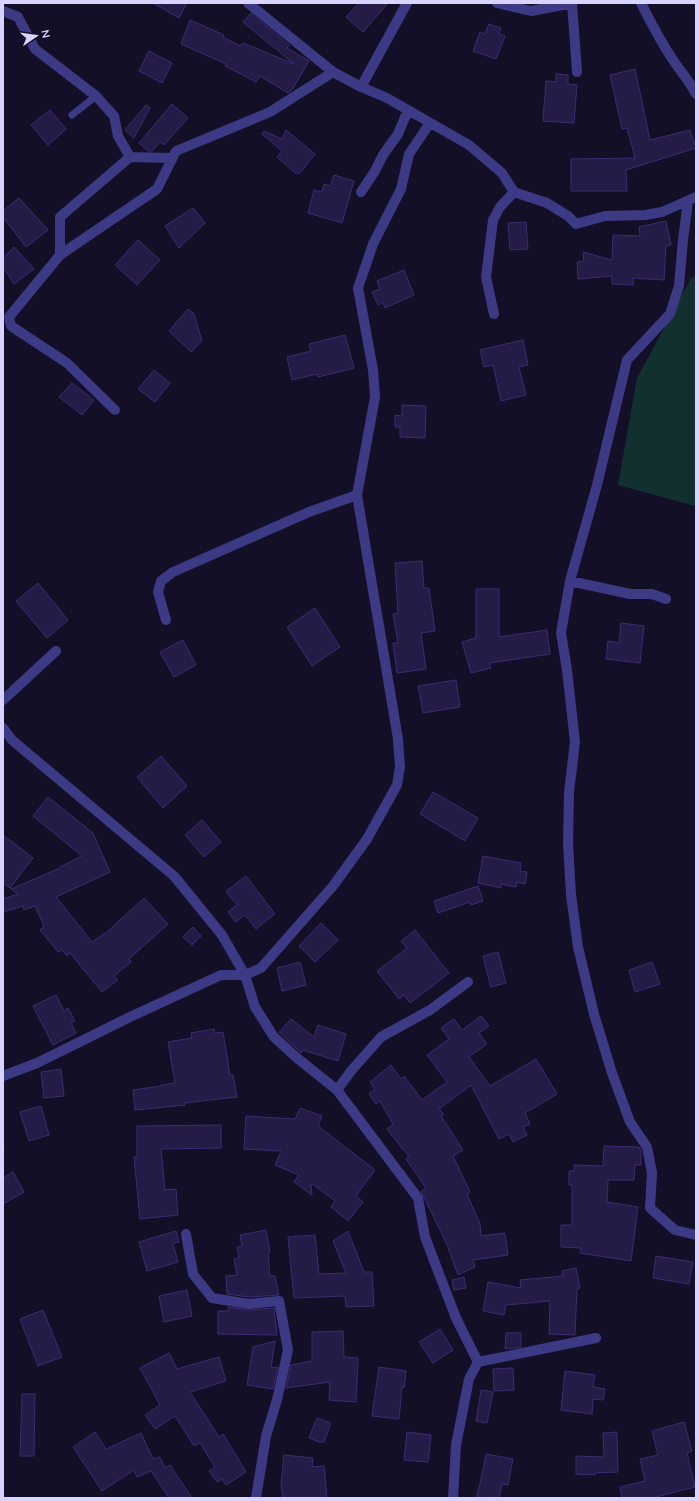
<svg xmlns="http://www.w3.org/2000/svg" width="699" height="1501" viewBox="0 0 699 1501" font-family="Quicksand,sans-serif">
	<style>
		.green { fill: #12302f }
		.building { fill: #241b47; stroke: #3b2d73 }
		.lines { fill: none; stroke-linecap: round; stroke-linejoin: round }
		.path { stroke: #2fb8b0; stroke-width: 2.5; stroke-dasharray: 2 3; stroke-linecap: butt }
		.service { stroke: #3d3a85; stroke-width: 7 }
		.minor { stroke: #3d3a85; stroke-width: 10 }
	</style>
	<rect width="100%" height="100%" fill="#130f26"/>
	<!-- green -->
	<path class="green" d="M696 277V500L695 506 618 485 637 378 691 278Z"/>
	<!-- building -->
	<path class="building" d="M153 3H187L179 18Z
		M359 3H388L363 32 346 17Z
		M251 13 289 45 287 48 309 61 292 90 288 93 260 76 256 82 225 66 226 64 181 44 190 20 224 35 223 37 240 46 243 43 294 64 243 22Z
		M489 24 501 28 499 34 505 36 496 59 473 51 480 32 485 34Z
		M149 51 172 63 162 83 139 71Z
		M635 69 650 140 690 130 696 148 626 170 627 191H571V159L635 158 627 128 622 129 610 75Z
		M556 74 568 75V84L577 85 574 123 543 121 546 81 556 82Z
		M172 104 188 118 164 145 160 142 152 151H148L139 143Z
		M146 105 150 108 134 138 125 130Z
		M50 110 66 129 48 145 31 125Z
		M286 130 315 154 300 173H295L277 157 282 151 262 134 264 131 282 139Z
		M334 175 354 181 342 223 308 213 314 190 322 192 324 184 330 186Z
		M19 198 48 230 26 247 3 217V211Z
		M193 208 205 223 179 248 165 226Z
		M666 221 671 245 666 246 664 280 633 278V285L612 284V276L578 279 577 262 584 261 583 252 612 260 613 235 640 236 639 227Z
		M526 222 528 249 510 250 508 223Z
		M138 240 160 260 137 285 115 265Z
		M14 247 34 269 14 284 3 267V258Z
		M404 270 414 295 385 308 383 302 378 305 372 292 380 289 377 281Z
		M188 309 194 314 202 341 191 352 169 331Z
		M345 335 354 368 318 377 317 374 292 380 287 357 311 351 309 344Z
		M523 340 528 365 519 367 526 395 501 401 493 365 484 367 480 350Z
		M154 370 170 383 155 402 138 389Z
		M72 383 94 400 82 415 59 397Z
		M402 405 426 406 425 438 400 437V427H395V415L402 416Z
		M422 561 424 588H429L435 631 421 633 426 669 397 673 393 643H398L393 614 398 613 395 563Z
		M38 583 68 620 47 638 16 601Z
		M476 589H499V637L547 630 550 654 489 663 491 668 471 673 462 642 476 638Z
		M315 608 340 647 312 666 287 627Z
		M621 623 644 626 640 663 606 659 608 641 619 643Z
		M183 640 196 665 174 677 160 652Z
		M456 680 460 707 423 713 418 686Z
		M161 756 187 786 163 808 137 777Z
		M433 792 478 818 465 841 420 814Z
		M48 797 93 833 110 872 56 897 92 942 107 932 144 898 168 924 129 959 131 962 114 976 118 980 102 992 70 953 67 956 62 950 58 952 40 930 44 926 35 906 24 910 23 906 3 912V899L18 894 11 889 60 868V867L82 856 33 816Z
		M202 820 221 842 204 857 185 835Z
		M3 835 33 858 10 888 3 883Z
		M483 856 521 863 520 871 527 872 525 884 517 882 516 887 501 884V888L478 883Z
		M246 876 275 914 256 929 245 915 236 922 228 912 237 905 226 891Z
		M478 886 483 901 471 905 470 902 438 913 434 901Z
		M321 923 338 940 315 962 299 946Z
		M193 927 201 936 192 945 183 937Z
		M415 930 449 973 410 1003 404 995 399 999 377 971 407 948 401 941Z
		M498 952 506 983 491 987 483 956Z
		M300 962 306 985 282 991 277 968Z
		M652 962 660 984 635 992 629 970Z
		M56 995 64 1011 68 1008 75 1021 71 1023 76 1033 53 1045 33 1006Z
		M481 1016 489 1026 479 1033 487 1044 469 1057 490 1086 536 1059 557 1094 525 1113 530 1124 523 1127 527 1135 513 1142 509 1134 499 1139 471 1085 439 1109 444 1114 441 1116 463 1150 453 1156 470 1192 467 1194 480 1224 481 1236 505 1233 508 1255 473 1260 475 1267 458 1275 448 1247 421 1191 426 1188 406 1159 409 1157 387 1129 393 1124 380 1101 376 1104 369 1094 375 1089 370 1082 391 1065 401 1079 404 1076 422 1100 447 1082 427 1055 449 1039 441 1028 454 1019 462 1030Z
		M291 1019 314 1037 318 1025 346 1034 338 1061 303 1050 301 1053 279 1032Z
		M214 1029 215 1033 223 1032 230 1075H233L237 1097 184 1103 185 1105 135 1110 133 1090 161 1086V1085L175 1083 168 1042 192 1038 191 1033Z
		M61 1069 64 1096 44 1098 41 1072Z
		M41 1106 49 1135 29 1141 20 1112Z
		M300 1108 322 1116 318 1126 375 1170 356 1196 363 1202 348 1221 331 1207 335 1201 313 1184 311 1185 312 1195 294 1182 299 1175 275 1165 281 1151 244 1149 246 1116 295 1119Z
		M221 1125V1148L161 1149 165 1190 176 1189 178 1215 140 1219 134 1157H137V1126Z
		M604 1146 639 1147 641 1150V1165H635L634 1180H608L607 1202 638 1207 631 1261 580 1253 581 1248 561 1247V1225H572V1185H569V1171H574V1165L603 1166Z
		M13 1172 24 1192 3 1204V1178Z
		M266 1230 270 1252 268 1253 270 1276H275L279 1295 249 1297 227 1294 226 1276 237 1275 234 1259 239 1258 237 1247 242 1246 240 1235Z
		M176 1231 179 1242 173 1244 178 1262 147 1271 139 1242Z
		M348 1231 364 1272H372L374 1306 346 1307 345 1296 294 1298 288 1237 315 1235 319 1274 346 1273 333 1241Z
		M656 1256 693 1262 689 1284 653 1278Z
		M576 1268 580 1288 577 1289 575 1335 549 1334 550 1301 506 1305 504 1315 483 1311 488 1282 521 1288 520 1280 563 1276 562 1271Z
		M464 1277 466 1288 454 1290 452 1280Z
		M187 1290 192 1316 164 1322 159 1296Z
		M228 1307 249 1310 274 1308 277 1335 218 1334V1311H229Z
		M43 1310 62 1357 38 1366 20 1319Z
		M440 1329 453 1350 433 1363 419 1342Z
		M343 1331 344 1357 358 1358 356 1402 329 1400 330 1382 286 1388 291 1365 312 1361V1332Z
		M506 1333H521V1347L505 1349Z
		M275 1341 271 1368 278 1367 273 1389 247 1385 253 1347Z
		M169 1353 177 1369 219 1357 226 1381 190 1392 219 1437 223 1434 246 1472 226 1485 222 1479 217 1482 209 1471 215 1467 200 1443 194 1446 175 1416 155 1429 145 1415 160 1405 140 1368Z
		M379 1367 406 1371 404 1388 402 1387 399 1419 372 1416Z
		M513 1368 514 1390 494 1391 493 1369Z
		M565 1371 595 1375 593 1387 605 1389 603 1400 593 1399 592 1414 561 1410Z
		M481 1390 493 1392 487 1423 476 1421Z
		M22 1394H35L34 1456H20Z
		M317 1418 331 1423 324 1442H319L309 1438Z
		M684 1422 692 1451 687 1453 695 1487 652 1498H622L620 1487 645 1481 640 1459 658 1455 652 1431Z
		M95 1432 106 1449 141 1433 153 1459 160 1457 165 1468 170 1465 192 1498H169L151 1471 137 1477 134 1470 102 1491 73 1447Z
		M407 1432 431 1435 428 1462 404 1460Z
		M617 1432 618 1472 595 1473V1475L576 1474V1456L604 1457 603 1433Z
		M486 1454 513 1459 508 1485 502 1484 499 1498H476L480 1484Z
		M284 1455 313 1458 312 1467 324 1466 327 1498H283L281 1484Z"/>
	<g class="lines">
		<!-- path -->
		<path class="path" d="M3 1149V1150"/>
		<!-- service -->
		<path class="service" d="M72 115 96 96"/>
		<!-- minor -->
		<path class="minor" d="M248 3 333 72 361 87 407 3
			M497 3 531 11 573 3
			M572 3 577 72
			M641 3C651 23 661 42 673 60 681 72 690 82 696 94
			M3 11 18 17 35 49 96 96 114 116 118 136 130 157 172 158
			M361 87 387 98 469 145 502 173 514 192 547 203 568 216 576 224 605 216 645 215 662 212 696 197
			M361 192 375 171 383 155 398 134 408 110
			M688 201 683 240 679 286 670 314 627 360 597 485 570 581 561 633 567 670 575 742 569 792 568 843 571 895 578 947 594 1014 612 1073 630 1122 647 1147 652 1173 650 1208 675 1230 696 1235
			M60 255 157 189 176 151 270 112 333 72
			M494 314 486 277 493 220 500 207 514 192
			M115 410 67 363 11 326 9 317 60 255V217L130 157
			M570 581 630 594H652L666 599
			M166 620 158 592 161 581 173 572 309 512 357 495
			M3 700 56 651
			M3 728 12 740 174 876 222 935 245 975 255 1007 274 1037 297 1058 337 1090 418 1198 425 1237 456 1318 478 1362 469 1379 456 1445 453 1498
			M3 1076 37 1063 130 1017 221 975H245L261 968 333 886 367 839 397 785 400 767 398 739 357 495 375 397 373 370 358 288 373 244 401 189 409 154 430 123
			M337 1090 351 1071 381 1037 430 1010 468 982
			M186 1234 193 1274 212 1298 249 1304 279 1301 288 1350 277 1400 266 1436 256 1498
			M478 1362 596 1338"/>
	</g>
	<!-- border -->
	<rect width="699" height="1501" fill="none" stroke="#d9d4ff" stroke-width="8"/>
	<!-- north arrow -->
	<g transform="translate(36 36) rotate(77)" stroke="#130f26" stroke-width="3" paint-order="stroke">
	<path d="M0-3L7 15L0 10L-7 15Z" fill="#d9d4ff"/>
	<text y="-6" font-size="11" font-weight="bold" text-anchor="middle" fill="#d9d4ff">N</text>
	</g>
</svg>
